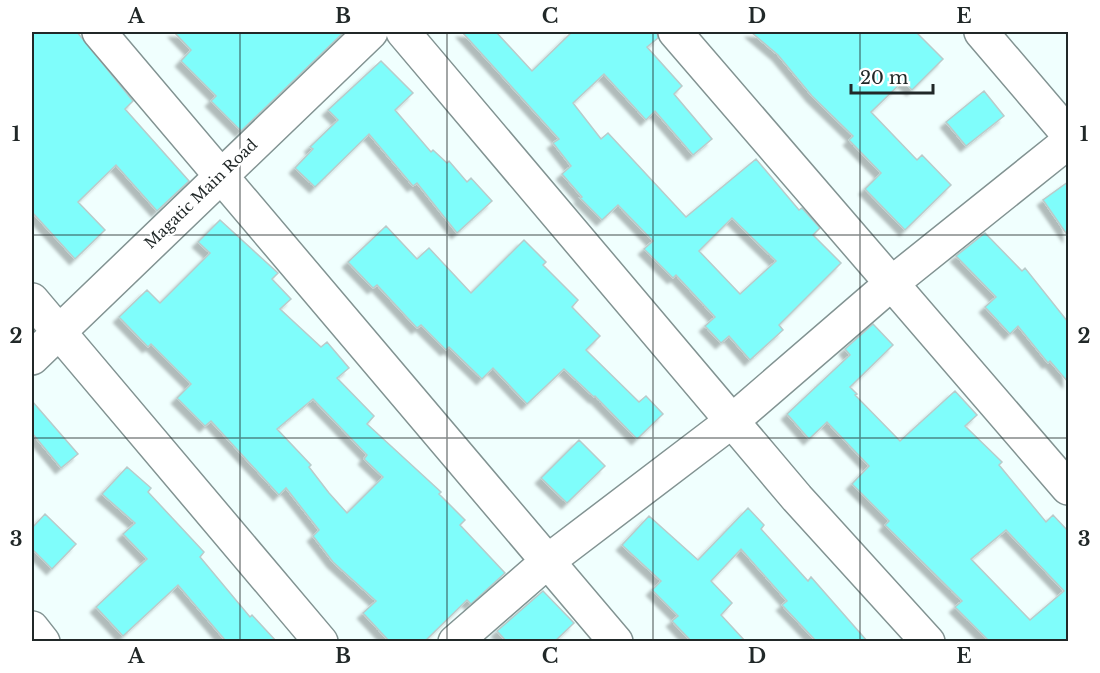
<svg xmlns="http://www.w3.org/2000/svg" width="1100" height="673" viewBox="0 0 1100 673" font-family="'Libre Baskerville',serif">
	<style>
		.building { fill: #7ffdfb; stroke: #b9cbca; stroke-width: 1.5; fill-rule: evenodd; filter: url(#shadow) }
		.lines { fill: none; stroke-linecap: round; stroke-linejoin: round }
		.minor-casing { stroke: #829392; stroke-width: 36 }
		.minor { stroke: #fff; stroke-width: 33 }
		.grid { fill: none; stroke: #212828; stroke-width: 1.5; stroke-opacity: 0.55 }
		.labels { text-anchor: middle; stroke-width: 4.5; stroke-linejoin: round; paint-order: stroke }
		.street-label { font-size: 15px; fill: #212828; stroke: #fff }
		.neatline { fill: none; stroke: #212828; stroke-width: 2 }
		.grid-label { font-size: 20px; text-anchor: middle; font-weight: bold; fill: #212828 }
	</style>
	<defs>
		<filter id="shadow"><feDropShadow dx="-5.5" dy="5.5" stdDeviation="1.5" flood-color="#0004"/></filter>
	</defs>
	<rect width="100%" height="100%" fill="#f0fffe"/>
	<!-- building -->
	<path class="building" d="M32 32H77L133 101 125 109 189 181 157 211 116 165 78 202 105 230 75 259 32 212Z
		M174 32H344L241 131 211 101 216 96 181 61 191 50Z
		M462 32H496L532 71 572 32H657L658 38 647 47 682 86 674 94 712 139 693 155 655 111 646 120 604 74 573 103 601 139 608 133 686 217 756 159 799 210 802 208 820 228 813 235 841 263 779 325 783 330 750 360 729 336 721 343 705 326 715 317 676 275 673 278 644 249 653 241 618 205 602 220 580 198 582 197 562 174 571 166 553 143 559 139ZM732 218 776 261 740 294 699 251Z
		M751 32H916L943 59 912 90 903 81 871 112 917 160 922 155 951 185 905 230 865 189 881 173 849 140 853 136 812 96 778 55Z
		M381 61 413 93 395 110 431 152 433 150 447 163 449 161 467 182 471 178 492 201 457 233 417 183 413 186 369 134 315 187 295 168 313 149 310 147 338 120 328 110Z
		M984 91 1004 116 966 146 946 122Z
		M1068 182V236L1043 200Z
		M220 220 278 273 272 279 291 299 280 309 321 347 327 342 349 368 337 378 374 416 367 424 441 492 439 494 465 520 460 525 505 573 471 604 467 600 424 642H390L363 613 376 601 333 562 313 536 319 530 286 488 279 495 211 421 205 426 177 398 191 384 151 344 148 347 119 317 147 290 160 303 210 253 198 242ZM313 399 367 455 364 459 383 477 347 513 329 493 309 467 311 465 277 429Z
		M386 226 417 259 429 248 471 293 524 240 546 262 543 265 578 300 572 307 600 336 586 350 639 402 646 396 663 414 637 439 595 396 594 397 564 369 527 404 493 368 482 379 449 347 446 350 421 325 417 328 377 285 373 288 348 262Z
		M985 233 1022 271 1025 268 1068 322V382L1050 361 1048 363 1018 326 1010 334 985 307 996 297 956 256Z
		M873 324 893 345 850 387 857 394 855 395 900 441 955 391 977 415 965 426 1002 462 999 465 1046 522 1053 515 1068 531V642H990L955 607 962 601 885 525 889 521 852 484 869 466 827 422 809 439 787 414 850 355 845 349ZM1006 530 1064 591 1030 620 971 559Z
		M32 401 78 454 61 468 32 433Z
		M579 440 605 466 567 503 541 478Z
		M127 467 151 488 148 492 204 552 200 557 250 617 252 615 277 642H223L225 640 178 585 123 636 96 607 147 559 123 534 135 523 102 494Z
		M748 508 764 525 761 529 808 581 811 577 868 642H817L782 605 787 601 741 549 711 581 732 603 721 615 746 642H692L672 621 678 616 652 590 661 581 622 545 649 516 698 560Z
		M45 514 76 544 52 569 32 549V528Z
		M543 591 574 623 554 642H507L497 631Z"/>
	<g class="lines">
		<defs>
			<path id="minor" d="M99 32 616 642
				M403 32 797 498 928 642
				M675 32 1068 488
				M981 32 1068 134
				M32 300 321 642
				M32 358 371 32
				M32 628 43 642
				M455 642 548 561 732 421 892 283 1068 142"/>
		</defs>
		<!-- minor casing -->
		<use href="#minor" class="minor-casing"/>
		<!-- minor -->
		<use href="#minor" class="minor"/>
	</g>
	<!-- grid -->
	<path class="grid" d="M240 32V642M447 32V642M653 32V642M860 32V642M32 235H1068M32 438H1068"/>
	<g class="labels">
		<!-- street labels -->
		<g class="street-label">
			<text transform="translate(201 194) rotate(-44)" y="5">Magatic Main Road</text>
		</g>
	</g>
	<!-- border -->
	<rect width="1100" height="673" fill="none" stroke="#ffffff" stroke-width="66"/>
	<!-- scale -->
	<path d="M851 84v9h82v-9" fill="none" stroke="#212828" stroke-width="3"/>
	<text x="860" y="84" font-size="18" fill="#212828" stroke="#ffffff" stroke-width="4.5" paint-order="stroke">20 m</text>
	<rect x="33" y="33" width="1034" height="607" class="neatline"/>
	<g class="grid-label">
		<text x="136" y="23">A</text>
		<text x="343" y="23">B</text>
		<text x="550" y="23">C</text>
		<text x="757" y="23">D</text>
		<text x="964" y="23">E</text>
		<text x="16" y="141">1</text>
		<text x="1084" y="141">1</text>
		<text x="16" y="343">2</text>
		<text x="1084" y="343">2</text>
		<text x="16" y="546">3</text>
		<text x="1084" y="546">3</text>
		<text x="136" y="663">A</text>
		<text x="343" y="663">B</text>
		<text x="550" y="663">C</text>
		<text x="757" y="663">D</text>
		<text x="964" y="663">E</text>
	</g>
</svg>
